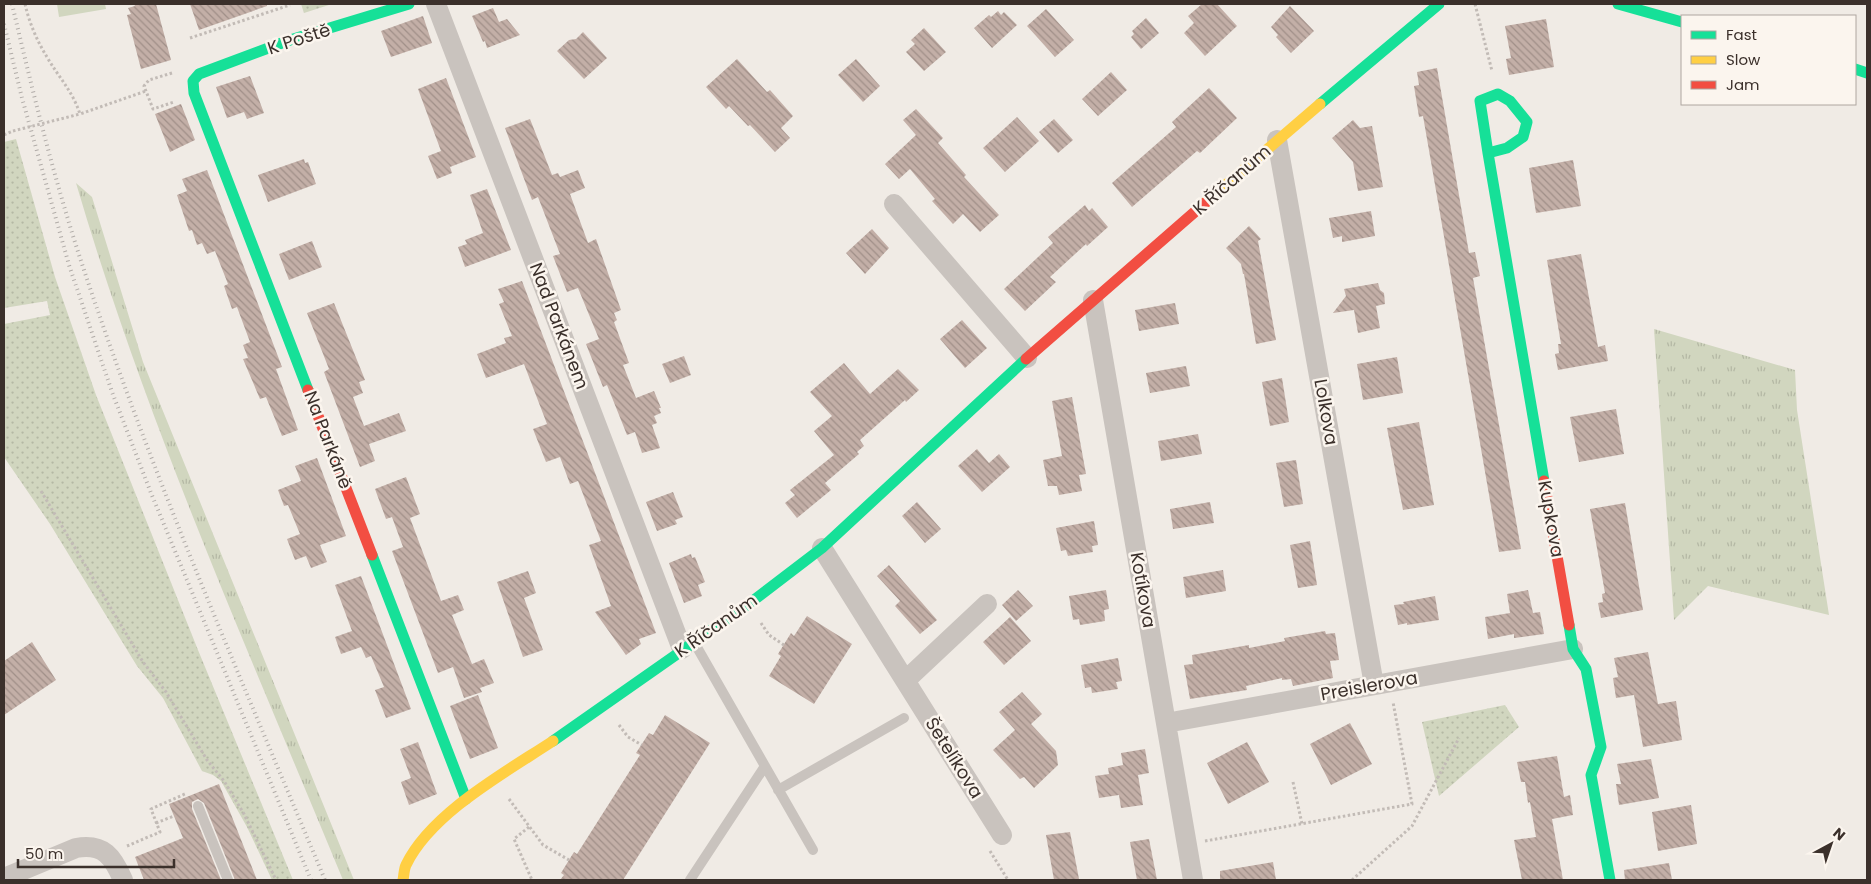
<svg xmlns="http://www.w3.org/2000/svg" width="1871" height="884" viewBox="0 0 1871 884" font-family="Poppins,sans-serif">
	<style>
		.grass { fill: url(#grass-tufts) }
		.park { fill: url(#park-dots) }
		.pitch { fill: #d1d6bf }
		.building { fill: url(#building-back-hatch) }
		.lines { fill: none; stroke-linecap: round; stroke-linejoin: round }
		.path { stroke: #c2bbb6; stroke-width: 3; stroke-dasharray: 2.5 2.5; stroke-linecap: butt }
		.lane { stroke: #c9c3be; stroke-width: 10 }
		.street { stroke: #c9c3be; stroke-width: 20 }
		.fast { stroke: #16e098; stroke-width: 11 }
		.slow { stroke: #ffcf43; stroke-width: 11 }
		.jam { stroke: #f24e42; stroke-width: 11 }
		.rail { stroke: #b1aca8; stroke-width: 4; stroke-dasharray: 1 4; stroke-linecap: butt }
		.path-bridge { stroke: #c2bbb6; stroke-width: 3; stroke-dasharray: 2.5 2.5; stroke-linecap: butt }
		.labels { text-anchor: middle; stroke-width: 5; stroke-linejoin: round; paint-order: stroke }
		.street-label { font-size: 18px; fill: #3b302b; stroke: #fbf5ee }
	</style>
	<defs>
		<pattern id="grass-tufts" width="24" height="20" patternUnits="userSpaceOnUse" patternTransform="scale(1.25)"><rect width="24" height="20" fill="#d1d6bf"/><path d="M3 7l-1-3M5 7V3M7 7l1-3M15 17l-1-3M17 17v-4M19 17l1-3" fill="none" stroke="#b4b8a4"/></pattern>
		<pattern id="park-dots" width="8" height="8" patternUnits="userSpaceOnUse" patternTransform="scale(1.25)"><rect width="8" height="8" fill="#d1d6bf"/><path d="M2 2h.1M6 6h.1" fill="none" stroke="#b4b8a4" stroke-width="1.8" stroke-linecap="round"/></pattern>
		<pattern id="building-back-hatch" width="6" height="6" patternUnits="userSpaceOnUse" patternTransform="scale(1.25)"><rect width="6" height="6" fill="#c3afa7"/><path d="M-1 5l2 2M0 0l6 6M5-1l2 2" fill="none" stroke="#a08f88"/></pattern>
	</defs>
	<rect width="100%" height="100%" fill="#f0ebe5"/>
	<!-- grass -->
	<path class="grass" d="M76 183 92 197 143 362 354 880H343C248 650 146 422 76 183Z
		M1654 329 1795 370 1797 410 1829 615 1708 586 1674 620Z"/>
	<!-- park -->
	<path class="park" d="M301 4H332L304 13Z
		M16 139 55 277 96 395 198 650 293 880H272L247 827 221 781 213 775 202 771 163 698 137 666 50 524 4 457V324L50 315 47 301 4 308V142Z
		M1505 705 1519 727 1439 796 1422 722Z"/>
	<!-- pitch -->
	<path class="pitch" d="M57 4H105L106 9 59 17Z"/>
	<!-- building -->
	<path class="building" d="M134 4H156L171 60 141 69 127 15 131 14 128 8 135 6Z
		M190 4H267V6L199 30Z
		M1202 4H1217L1237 26 1205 56 1184 33 1194 23 1188 16Z
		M1290 6 1314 31 1291 53 1276 37 1278 35 1271 27Z
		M493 8 499 22 507 19 520 35 487 48 485 41 483 42 472 16Z
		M1046 9 1074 40 1055 57 1027 26Z
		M998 11 1001 15 1004 12 1017 25 992 48 974 28 989 15 991 17Z
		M423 16 432 43 391 57 381 31Z
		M1146 18 1159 33 1141 49 1131 37 1134 34 1132 31Z
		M1546 19 1554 67 1509 75 1506 59 1511 58 1505 26Z
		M924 28 946 52 924 71 906 52 915 44 911 40Z
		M583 32 607 58 584 79 557 51 569 40 576 39Z
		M737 59 767 92 770 90 793 116 781 128 790 138 775 152 750 125 748 126 729 106 726 109 706 87Z
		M856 59 880 86 863 102 838 75Z
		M1437 68 1469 253 1475 252 1480 276 1473 278 1521 549 1499 552 1423 116 1419 117 1414 86 1419 85 1417 72Z
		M1111 72 1127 90 1098 116 1082 99Z
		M250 76 264 113 247 119 244 112 227 118 216 87Z
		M446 78 476 157 450 167 452 173 437 179 428 156 441 151 418 89Z
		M1209 88 1237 118 1200 153 1197 151 1132 207 1112 183 1176 127 1172 122Z
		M181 104 195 140 170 152 155 114Z
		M916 109 943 138 938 143 966 175 964 177 999 215 980 232 963 214 953 224 932 201 935 199 910 169 899 179 885 164 916 135 903 120Z
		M1017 117 1039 141 1005 172 983 148Z
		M530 119 552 175 558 173 560 177 578 170 585 188 570 194 588 243 596 239 621 310 614 313 617 320 614 322 629 363 623 365 636 398 654 391 661 408H659L661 413 654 416 657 423 652 425 660 448 642 453 635 432 627 435 607 385 603 387 586 344 599 339 578 288 567 292 553 256 560 254 538 197 532 200 505 128Z
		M1054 119 1073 140 1058 153 1039 132Z
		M1353 120 1360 128 1372 126 1383 187 1358 191 1353 162 1332 138Z
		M304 159 305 163 308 162 316 184 268 202 258 175Z
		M1573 160 1581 206 1536 213 1529 168Z
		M207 170 282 367 276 369 298 430 282 436 266 397 260 399 243 359 248 358 243 345 250 342 237 307 232 309 224 286 228 284 215 251 207 254 202 243 197 245 192 230 189 231 177 195 187 191 182 179Z
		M487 189 511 250 465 267 458 247 467 244 465 240 483 233 470 195Z
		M1085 205 1089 211 1092 208 1108 227 1087 246 1086 244 1050 277 1056 282 1025 311 1004 289 1053 243 1048 237Z
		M1371 211 1375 236 1342 242V236L1333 238 1329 218Z
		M1249 226 1261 239 1258 241 1276 340 1256 344 1244 274H1243L1241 264 1226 248Z
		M872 229 889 248 865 274 846 253Z
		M312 241 322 267 289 280 279 254Z
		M1581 254 1598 347 1605 345 1608 361 1558 370 1555 354 1559 353 1558 344H1561L1547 260Z
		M522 281 656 633 639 639 641 644 626 655 595 612 611 606 589 545 601 541 578 481 570 484 560 457 546 462 533 429 547 424 524 364 486 378 477 354 506 343 504 338 512 336 499 304 504 302 498 289Z
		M1378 283 1380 290 1384 293 1385 304 1376 306 1380 328 1358 333 1354 310 1333 313 1346 296 1344 289Z
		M334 303 365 380 359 382 363 393 353 397 364 426 399 413 406 431 369 444 375 461 360 467 324 372 329 369 307 313Z
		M1175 303 1179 324 1139 331 1135 310Z
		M962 320 987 348 965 368 940 339Z
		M684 356 691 375 670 383 662 364Z
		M1397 357 1403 393 1363 400 1357 364Z
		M844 363 870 394 898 369 919 390 906 402 905 400 860 440 864 446 857 452 859 454 825 483 831 490 797 518 785 503 795 495 790 490 834 455 814 431 832 416 810 392Z
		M1186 366 1190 386 1150 393 1146 373Z
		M1282 378 1289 422 1270 426 1262 382Z
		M1072 397 1086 474 1079 475 1082 491 1059 495 1057 486H1048L1043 460 1062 456 1052 401Z
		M1616 409 1624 454 1579 462 1570 417Z
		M1419 422 1434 505 1403 510 1387 428Z
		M1198 434 1202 454 1161 461 1158 441Z
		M977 449 989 463 999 454 1010 467 982 492 958 466Z
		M317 458 346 536 320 545 327 562 311 568 306 556 295 560 287 539 300 534 288 505 284 506 278 490 301 481 295 466Z
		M1296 460 1303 504 1284 507 1276 463Z
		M406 477 420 514 410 518 441 601 458 595 464 610 452 615 472 664 484 659 494 683 480 688 482 692 464 698 453 667 438 673 392 551 403 547 392 517 386 519 375 489Z
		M673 492 683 517 675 520 677 524 657 531 646 502Z
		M917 502 941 529 925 543 902 516Z
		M1210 502 1214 523 1173 529 1170 509Z
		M1625 503 1643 610 1601 618 1598 603 1603 602 1602 594 1605 593 1590 509Z
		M1094 521 1098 545 1092 546 1093 552 1068 556 1066 550 1061 551 1056 528Z
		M1310 541 1317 585 1298 588 1290 545Z
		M691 554 692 558 695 557 705 582 698 585 702 596 684 603 669 563Z
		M889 565 937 620 920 634 895 606 900 601 877 576Z
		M1223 570 1226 591 1186 598 1183 577Z
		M528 571 536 593 524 598 543 650 523 657 497 582Z
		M361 576 411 709 386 718 375 690 384 687 371 656 366 658 361 647 341 654 335 637 352 631 335 585Z
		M1018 590 1033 606 1016 621 1002 605Z
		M1106 590 1109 609 1104 610 1105 621 1080 625 1079 619 1073 620 1069 596Z
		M1528 590 1533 613 1540 612 1544 634 1514 638V634L1488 639 1485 617 1510 613 1507 594Z
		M1435 596 1439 620 1407 625V623L1398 625 1394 605 1404 604 1403 602Z
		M807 616 852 644 814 704 769 676 781 656 778 654 791 633 794 636Z
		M1010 617 1031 641 1004 665 983 642Z
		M1325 631 1326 634 1335 633 1339 660 1330 661 1333 678 1293 686 1291 679 1282 680V678L1246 686 1247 690 1190 699 1184 665 1193 664 1192 655 1249 645V648L1285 641 1284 638Z
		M32 642 56 680 4 715V661Z
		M1648 652 1658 704 1676 701 1682 740 1643 747 1634 695 1616 698 1613 678 1618 677 1614 658Z
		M1118 658 1122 681 1116 682 1118 689 1092 693 1091 687 1085 688 1081 665Z
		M1022 692 1042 714 1031 724 1056 751 1058 765 1034 788 1024 777 1020 779 993 750 1015 730 999 712Z
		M478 695 498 748 470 759 450 706Z
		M665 715 710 743 623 880H560L564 875 561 873 569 860 574 852 577 854 640 755 636 753 649 733 653 735Z
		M1350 723 1372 764 1331 785 1310 744Z
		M418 742 437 794 409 805 401 782 411 778 400 749Z
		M1247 742 1269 782 1228 804 1207 763Z
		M1145 749 1149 773 1138 775 1143 805 1121 808 1119 795 1099 798 1095 776 1109 774 1108 768 1123 765 1121 753Z
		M1557 756 1564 797 1570 795 1573 815 1552 819 1563 880H1522L1514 840 1536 837 1530 802 1528 803 1525 782H1521L1517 762Z
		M1651 759 1659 798 1619 805 1616 784H1621L1617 764Z
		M219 784 257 880H235L204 803 198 799 192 802V809L221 880H144L135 857 183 838 169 804Z
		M1691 805 1697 844 1658 851 1652 812Z
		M1070 832 1079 879 1054 880 1046 835Z
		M1149 839 1157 880H1137L1130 842Z
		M1273 862 1276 880H1220V871Z
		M1669 863 1672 880H1625L1624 870Z"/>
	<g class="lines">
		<!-- path -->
		<path class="path" d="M25 4C29 22 37 41 47 57 59 78 72 90 80 114L146 91
			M1475 4 1492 71
			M190 38 290 5
			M172 73 149 80 144 86 153 109 174 102
			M4 135 13 131
			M41 491 143 662 166 692 207 760 224 781 244 814 276 880
			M761 623 769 635 784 645
			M619 725 628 737 642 745
			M1293 782 1302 824
			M509 799 543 845 569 860
			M156 823 174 816
			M529 827 514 839 532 880
			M1205 841 1412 804 1393 702
			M127 846 160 832 151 809 187 793
			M990 851 1008 880
			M1352 880 1412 826 1459 738"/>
		<!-- lane -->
		<path class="lane" d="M694 642 813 850
			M778 790 904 718
			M198 806 228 880
			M690 880 765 766"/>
		<!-- street -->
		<path class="street" d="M436 4 682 649
			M1277 140 1374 685
			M894 204 1027 358
			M1093 300 1193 880
			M822 548 1002 835
			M906 680 987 604
			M1166 723 1573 649
			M4 878 76 848C104 843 113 857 123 880"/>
		<!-- fast -->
		<path class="fast" d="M1618 4 1682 22
			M1855 69 1867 73
			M1320 104 1439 4
			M1488 153 1507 148 1523 137 1527 122 1510 101 1498 94 1480 101 1488 153 1544 481
			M308 390 194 93 193 81 199 74 290 40 409 4
			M372 555 466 799
			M1569 625 1573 649 1586 669 1601 747 1591 775 1610 880
			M553 741 750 603 822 548 1026 359"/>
		<!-- slow -->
		<path class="slow" d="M1205 203 1320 104
			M403 880C404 875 404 869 406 865 431 813 506 772 553 741"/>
		<!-- jam -->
		<path class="jam" d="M1026 359 1205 203
			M308 390 372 555
			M1544 481 1569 625"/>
		<!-- rail -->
		<path class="rail" d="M12 4C33 93 55 183 84 270 153 478 241 679 325 880
			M4 24 22 98 69 265 112 392 151 493 311 880"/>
		<!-- path-bridge -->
		<path class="path-bridge" d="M13 131 80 114"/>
	</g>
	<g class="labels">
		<!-- street labels -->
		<g class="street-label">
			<text transform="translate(299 39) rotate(-18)" y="6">K Poště</text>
			<text transform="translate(1232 180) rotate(-41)" y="6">K Říčanům</text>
			<text transform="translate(559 326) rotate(69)" y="6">Nad Parkánem</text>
			<text transform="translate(1326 412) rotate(80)" y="6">Lolkova</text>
			<text transform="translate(328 440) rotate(69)" y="6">Na Parkáně</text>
			<text transform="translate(1551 519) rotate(80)" y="6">Kupkova</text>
			<text transform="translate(1143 590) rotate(80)" y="6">Kotíkova</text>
			<text transform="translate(716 626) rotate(-35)" y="6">K Říčanům</text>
			<text transform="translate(1369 686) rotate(-10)" y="6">Preislerova</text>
			<text transform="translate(954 758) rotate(58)" y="6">Šetelíkova</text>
		</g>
	</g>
	<!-- border -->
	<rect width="1871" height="884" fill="none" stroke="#3b302b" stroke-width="10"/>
	<!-- legend -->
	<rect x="1681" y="15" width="175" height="90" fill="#fbf5ee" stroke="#aea6a0"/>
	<rect x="1691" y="31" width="25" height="8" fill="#16e098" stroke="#aea6a0"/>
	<text x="1726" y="40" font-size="15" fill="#3b302b">Fast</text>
	<rect x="1691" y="56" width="25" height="8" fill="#ffcf43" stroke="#aea6a0"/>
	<text x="1726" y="65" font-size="15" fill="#3b302b">Slow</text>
	<rect x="1691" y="81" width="25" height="8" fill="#f24e42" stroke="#aea6a0"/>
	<text x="1726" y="90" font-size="15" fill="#3b302b">Jam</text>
	<!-- north arrow -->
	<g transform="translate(1831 844) rotate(40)" stroke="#fbf5ee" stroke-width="4" paint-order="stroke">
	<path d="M0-4L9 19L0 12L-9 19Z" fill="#3b302b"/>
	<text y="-8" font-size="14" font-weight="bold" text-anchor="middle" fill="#3b302b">N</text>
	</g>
	<!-- scale -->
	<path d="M18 859v8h156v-8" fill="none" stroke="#3b302b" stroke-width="2.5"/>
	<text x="25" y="859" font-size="15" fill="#3b302b" stroke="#fbf5ee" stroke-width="4" paint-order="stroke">50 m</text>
</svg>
